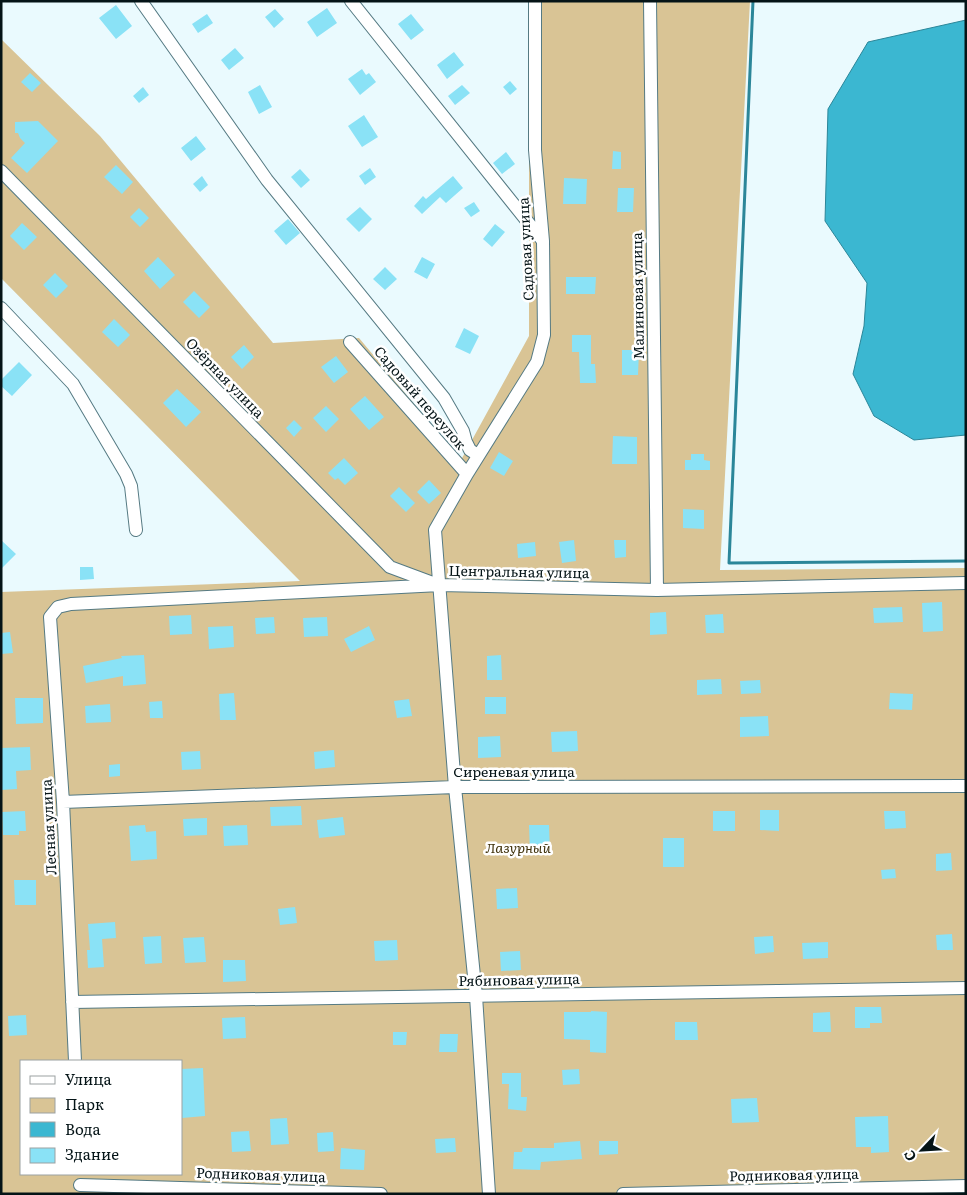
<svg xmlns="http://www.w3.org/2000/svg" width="967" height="1195" viewBox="0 0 967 1195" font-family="Literata,serif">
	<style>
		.green { fill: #d9c495; fill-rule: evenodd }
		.water { fill: #3bb7d1; stroke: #2b8699 }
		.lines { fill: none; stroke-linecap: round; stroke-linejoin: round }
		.stream { stroke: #2b8699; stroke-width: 3 }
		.building { fill: #8ae2f6 }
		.street-casing { stroke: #557a83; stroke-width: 14 }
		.street { stroke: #fff; stroke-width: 12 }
		.labels { text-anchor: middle; stroke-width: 5; stroke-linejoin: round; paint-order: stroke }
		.street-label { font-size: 14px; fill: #051417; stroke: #fff }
		.park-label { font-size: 14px; font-style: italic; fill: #41330d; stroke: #fff }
	</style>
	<rect width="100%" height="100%" fill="#eafafe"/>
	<!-- green -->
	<path class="green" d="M529 1H750L720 570 966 568V1194H1V592L300 581 1 278V39L100 136 273 343 359 338 461 460 529 336ZM21 1061H181V1174H21Z"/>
	<!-- water -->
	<path class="water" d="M966 20V435L914 440 874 416 853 374 864 326 867 283 825 221 828 109 868 42Z"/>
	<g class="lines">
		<!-- stream -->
		<path class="stream" d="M753 1 729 563 966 561"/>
	</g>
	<!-- building -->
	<path class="building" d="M116 5 132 26 116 39 99 18Z
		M327 8 337 23 317 37 307 22Z
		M275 9 284 19 274 28 265 17Z
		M207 14 213 23 198 33 192 24Z
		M411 14 424 30 411 40 398 24Z
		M235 48 244 58 229 70 221 60Z
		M454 52 464 65 447 79 437 65Z
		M362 69 366 75 369 73 376 82 360 95 348 79Z
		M30 73 41 83 32 92 21 82Z
		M510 81 517 89 510 95 503 87Z
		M260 85 272 107 259 114 248 92Z
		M462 85 470 93 455 105 448 96Z
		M143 87 149 95 139 103 133 96Z
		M364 115 378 137 362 147 348 126Z
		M38 121 58 141 27 173 11 158 25 143 20 138 18 133H15V122Z
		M196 136 206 149 191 161 181 148Z
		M613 151 621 152V169H612Z
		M506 152 515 164 502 174 493 163Z
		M116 165 133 182 122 194 104 177Z
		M370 168 376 177 365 185 359 176Z
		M300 169 310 180 301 188 291 177Z
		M202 176 208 185 200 192 193 184Z
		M453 176 463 188 446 203 440 197 422 214 414 206 423 196 426 199Z
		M564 178 587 179 586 204H563Z
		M618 188H634L633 212H617Z
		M474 202 480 211 471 217 464 208Z
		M360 207 372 219 359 232 346 219Z
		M139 208 149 218 140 227 130 217Z
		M288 219 300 233 286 245 274 231Z
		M22 223 37 237 24 250 10 236Z
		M495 224 505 232 492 247 483 239Z
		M158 257 175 275 160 289 144 271Z
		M422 257 435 264 427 279 414 272Z
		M385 267 397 279 385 290 373 279Z
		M55 273 68 286 56 298 43 285Z
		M566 277H596L595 294H566Z
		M194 291 210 307 199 318 183 302Z
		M114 319 130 335 118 347 102 332Z
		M464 328 479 336 470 354 455 347Z
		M572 335H591V364H595L596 383H580L579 352H572Z
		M244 345 254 357 242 369 231 357Z
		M622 350H639L638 375H622Z
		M336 356 348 372 334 383 321 367Z
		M19 362 32 375 12 396 1 386V380Z
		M177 389 201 412 186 427 163 403Z
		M365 396 384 417 369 430 350 409Z
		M326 406 339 419 326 432 313 418Z
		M294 420 302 428 294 437 286 428Z
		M613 436 637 437V464H612Z
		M499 452 513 461 504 476 490 468Z
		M691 454H704V460L710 461V470H685V460H691Z
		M344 458 358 473 345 485 338 478 335 480 328 473Z
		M429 480 441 493 429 504 417 492Z
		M399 487 415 503 406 512 390 496Z
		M683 509 704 510V529L683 528Z
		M1 540 16 554 1 569Z
		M574 540 576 561 562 563 559 542Z
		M614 540H626V557L615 558Z
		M535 542 536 556 518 558 517 544Z
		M80 567H93L94 579 80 580Z
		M942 602 943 631 923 632 922 603Z
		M902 607 903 622 874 623 873 608Z
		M666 612 667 634 650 635V613Z
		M723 614 724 633H706L705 615Z
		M191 615 192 634 170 635 169 616Z
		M274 617 275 633 256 634 255 618Z
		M327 617 328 636 304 637 303 618Z
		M233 626 234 647 209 649 208 627Z
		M369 626 375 640 351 652 344 639Z
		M10 632 13 653 1 654V633Z
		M144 655 146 684 123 686V676L86 683 83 666 122 658 121 656Z
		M501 655 502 680H487V656Z
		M721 679 722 694 697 695V680Z
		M760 680 761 693 741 694 740 681Z
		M234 693 236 720H220L219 694Z
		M890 693 913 694 912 710 889 709Z
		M485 697H506V714H485Z
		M15 698H43V723L16 724Z
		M409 699 412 716 397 718 394 701Z
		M162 701 163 718H150L149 702Z
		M110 704 111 722 86 723 85 706Z
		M768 716 769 736 740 737V717Z
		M577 731 578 751 552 752 551 732Z
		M500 736 501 757 478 758V737Z
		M30 747 31 770 16 771 17 789 1 790V748Z
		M334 750 335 767 315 769 314 752Z
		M200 751 201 769 182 770 181 752Z
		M120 764V776L109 777V765Z
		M301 806 302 825 271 826 270 807Z
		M760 810H779V831L760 830Z
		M25 811 26 831H19V835H3L2 812Z
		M713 811H735V831H713Z
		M884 811H905L906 828 885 829Z
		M343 817 345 835 319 838 317 820Z
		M207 818V835L184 836 183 819Z
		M145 825 146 832 156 831 157 859 131 861 129 826Z
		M247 825 248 845 224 846 223 826Z
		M529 825H549L550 855H530Z
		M663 838H684V867H663Z
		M951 853 952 870 936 871V854Z
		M895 869 896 878 882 879 881 870Z
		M14 880H36V905H15Z
		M517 888 518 908 497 909 496 889Z
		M295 907 297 923 280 925 278 909Z
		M115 922 116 938 102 939 104 967 88 968 87 950H90L88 924Z
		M952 934 953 950H937L936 935Z
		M161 936 162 963 145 964 143 937Z
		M773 936 774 952 755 954 754 937Z
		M204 937 206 962 185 963 183 938Z
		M397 940 398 960 375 961 374 941Z
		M828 942V958L803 959 802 943Z
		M520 951 521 970 501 971 500 952Z
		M223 960H245L246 981 223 982Z
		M855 1007H881L882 1023H870V1028H855Z
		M591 1011 607 1012 606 1053 590 1052V1040L564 1039V1012H591Z
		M830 1012 831 1032H813V1013Z
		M26 1015 27 1035 9 1036 8 1016Z
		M245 1017 246 1038 223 1039 222 1018Z
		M675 1022H697L698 1040H675Z
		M393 1032H407L406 1045H393Z
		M440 1034H458L457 1052H439Z
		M203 1068 205 1116 182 1118 181 1069Z
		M579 1069 580 1084 563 1085 562 1070Z
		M502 1073H521V1097H527L526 1111 508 1109 509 1084H502Z
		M757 1098 759 1122 732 1123 731 1099Z
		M888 1116 889 1152 871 1153V1147H856L855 1117Z
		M287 1118 289 1144 271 1145 270 1119Z
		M249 1131 251 1151 232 1152 231 1132Z
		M333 1132 334 1151 318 1152 317 1133Z
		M455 1138 456 1152 436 1153 435 1139Z
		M580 1141 582 1159 541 1162 540 1170 513 1169 514 1152H522L523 1148H554V1143Z
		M599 1141H618V1154L599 1155Z
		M341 1148 365 1150 364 1170 340 1169Z"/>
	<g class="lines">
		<defs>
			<path id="street" d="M141 1 267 180 444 398 463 431 466 442 470 450 478 455
				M351 1 543 241
				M650 1 657 590
				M1 171 390 567 433 583
				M1 308 73 384 126 474 131 486 136 530
				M350 342 467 474
				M63 802 455 787 966 786
				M72 1002 966 988
				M75 1061 63 802 50 617 58 607 71 604 440 585 657 590 966 583
				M80 1185 381 1194
				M489 1194 476 996 455 787 435 530 467 474 537 362 544 335 543 241 535 150V1
				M623 1194 966 1186"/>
		</defs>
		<!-- street casing -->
		<use href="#street" class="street-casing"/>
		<!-- street -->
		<use href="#street" class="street"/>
	</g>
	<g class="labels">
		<!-- street labels -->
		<g class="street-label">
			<text transform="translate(526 249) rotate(-93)" y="5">Садовая улица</text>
			<text transform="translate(638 296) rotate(-91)" y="5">Малиновая улица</text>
			<text transform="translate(225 378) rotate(46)" y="5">Озёрная улица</text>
			<text transform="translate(420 398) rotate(49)" y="5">Садовый переулок</text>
			<text transform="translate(519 572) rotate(1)" y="5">Центральная улица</text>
			<text x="514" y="777">Сиреневая улица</text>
			<text transform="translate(49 827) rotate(-93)" y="5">Лесная улица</text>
			<text transform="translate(519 980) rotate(-1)" y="5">Рябиновая улица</text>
			<text transform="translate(261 1175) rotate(2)" y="5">Родниковая улица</text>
			<text transform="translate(794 1175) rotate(-1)" y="5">Родниковая улица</text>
		</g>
		<!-- park labels -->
		<g class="park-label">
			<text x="518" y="853">Лазурный</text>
		</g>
	</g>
	<!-- border -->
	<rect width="967" height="1195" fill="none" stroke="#051417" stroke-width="5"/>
	<!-- legend -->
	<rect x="20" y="1060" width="162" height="115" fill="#ffffff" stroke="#9ba1a2"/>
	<rect x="30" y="1076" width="25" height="8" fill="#ffffff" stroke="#9ba1a2"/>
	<text x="65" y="1085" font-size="15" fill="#051417">Улица</text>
	<rect x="30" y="1098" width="25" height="15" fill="#d9c495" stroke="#9ba1a2"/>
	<text x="65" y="1110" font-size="15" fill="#051417">Парк</text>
	<rect x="30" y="1122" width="25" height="15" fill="#3bb7d1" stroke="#9ba1a2"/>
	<text x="65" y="1135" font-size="15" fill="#051417">Вода</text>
	<rect x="30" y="1148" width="25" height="15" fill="#8ae2f6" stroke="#9ba1a2"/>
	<text x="65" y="1160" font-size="15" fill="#051417">Здание</text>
	<!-- north arrow -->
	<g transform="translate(922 1150) rotate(245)" stroke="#ffffff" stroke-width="4" paint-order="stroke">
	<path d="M0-4L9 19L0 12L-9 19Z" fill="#051417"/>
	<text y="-8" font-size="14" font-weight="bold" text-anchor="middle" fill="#051417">С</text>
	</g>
</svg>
